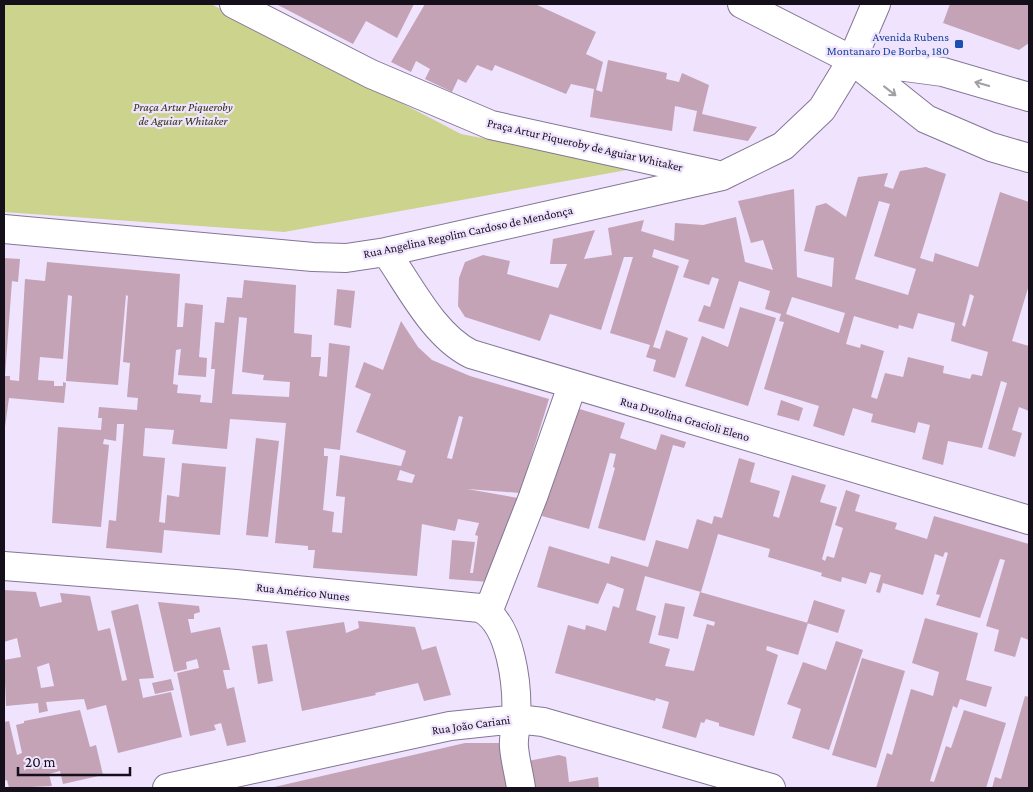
<svg xmlns="http://www.w3.org/2000/svg" width="1033" height="792" viewBox="0 0 1033 792" font-family="'Crimson Pro',serif">
	<style>
		.green { fill: #cbd38d }
		.building { fill: #c5a3b7; fill-rule: evenodd }
		.lines { fill: none; stroke-linecap: round; stroke-linejoin: round }
		.minor-casing { stroke: #847695; stroke-width: 30 }
		.minor { stroke: #fff; stroke-width: 28 }
		.oneway { stroke: #a19fa3 }
		.transit-dot { fill: #1a4fb4; stroke: #efe3fe; stroke-width: 2 }
		.labels { text-anchor: middle; stroke-width: 4.5; stroke-linejoin: round; paint-order: stroke }
		.transit-label { font-size: 12px; fill: #164399; stroke: #efe3fe; text-anchor: end }
		.park-label { font-size: 12px; font-style: italic; fill: #2f320f; stroke: #efe3fe }
		.street-label { font-size: 12px; fill: #140f1a; stroke: #efe3fe }
	</style>
	<rect width="100%" height="100%" fill="#efe3fe"/>
	<!-- green -->
	<path class="green" d="M4 4H211L461 134 638 168 284 232 4 212Z"/>
	<!-- building -->
	<path class="building" d="M276 4H414L397 38 366 21 353 44Z
		M425 4H535L596 32 586 54 603 62 596 90 602 92 608 60 667 73 666 79 679 82 682 73 709 85 702 114 757 127 748 141 693 131 697 111 675 106 672 131 590 117 594 89 571 84 566 94 495 65 492 71 477 65 466 83 458 79 452 92 425 79 430 69 416 61 411 72 391 62Z
		M950 4H1029V43L1019 50 943 23Z
		M926 167 946 174 920 258 933 262 935 253 978 267 1000 192 1029 202V285L1012 341 1029 346V411L1019 407 1012 430 1022 433 1015 457 988 449 1007 383 1001 381 982 448 948 441 943 465 922 459 930 425 918 422 915 433 871 422 873 414 853 408 844 436 813 426 819 406 764 389 784 322 779 321 781 314 765 309 770 291 739 281 724 329 698 321 704 305 710 307 719 279 712 277 709 285 683 277 689 260 654 249 652 257 679 266 653 347 660 349 666 330 688 338 675 378 653 371 656 360 646 357 650 345 610 333 633 257H624L601 330 550 314 540 341 465 317 458 306 459 278 465 262 483 255 510 261 507 274 558 288 567 264H550L553 239 595 230 584 259 612 255 608 228 644 220 641 231 674 241 675 223 703 225 736 217 745 262 773 270 763 240 751 243 738 201 794 189 797 277 832 287 834 258 804 251 816 206 826 203 846 217 858 177 888 173 884 186 893 189 900 171ZM879 201 890 204 874 256 916 269 908 295 855 279ZM970 294 974 296 965 327 962 325ZM792 297 845 313 839 333 786 314ZM918 313 955 323 951 341 988 352 982 376 972 374 970 379 943 373 944 366 908 357 903 377 885 373 877 399 871 397 884 351 861 344 860 348 846 344 854 316 898 329 899 325 913 329Z
		M4 258 20 259 18 282 12 281 5 376H10V380L19 381 25 279 45 281 47 262 180 274 177 327H183L185 303 203 305 199 357 207 358 206 377 178 375 181 349 176 350 173 384 178 385 177 393 201 395 200 402 212 403 215 369H211L215 322 224 323 227 297 242 298 244 280 296 285 294 333 312 335 311 357H321L319 376 327 377 329 343 350 346 340 450 324 448V456H328L323 510 334 512 332 532 342 533 345 497 336 496 340 455 401 466 406 451 356 432 371 394 355 387 364 362 383 370 401 321 418 347 432 360 470 376 549 399 520 493 467 489 518 498 489 582 449 579 452 540 475 542 470 573H473L478 536 475 535 479 523 458 519 455 531 422 524 417 576 313 568 315 550H308V546L275 543 286 423 230 419 227 449 172 444 174 430 145 428 143 456 165 458 159 522 165 523 167 495 179 497 182 463 226 467 220 535 164 530 162 553 106 548 109 520 116 521 124 424H117L116 441 104 439 103 444 109 445 101 527 52 523 58 427 101 430 102 418H98L99 407 137 410 138 398 127 397 130 363 123 362 128 296 126 295 118 385 66 381 72 296 68 295 63 359 40 357 38 380 54 381V386H63V382L66 383 64 403 9 398 4 434ZM239 317 247 318 242 372 264 375 263 380 290 382 289 397 232 394ZM459 416 463 417 452 459 447 458ZM400 470 415 475 412 483 397 480Z
		M337 289 355 291 351 328 334 325Z
		M740 307 776 318 748 406 685 386 702 336 728 347Z
		M781 400 803 408 799 421 777 415Z
		M570 406 625 423 620 438 656 450 661 434 686 442 684 448 673 445 645 541 598 528 615 468 613 467 616 454 610 453 589 529 542 516 547 499 543 498Z
		M256 438 279 441 268 537 246 535Z
		M739 458 755 463 750 482 780 491 773 516 779 518 792 475 826 485 820 502 837 507 822 559 825 561 827 556 834 558 843 528 835 525 846 490 860 495 855 511 897 523 895 529 927 539 934 516 1029 544V640L1021 637 1015 657 994 651 999 630 986 626 1005 560 1000 559 980 618 936 605 940 595 936 594 948 553 945 552 943 557 935 554 923 595 883 583 880 593 876 592 881 575 870 572 866 584 842 577 841 582 821 576 822 573 768 557 770 549 718 534 701 592 645 576 636 610 656 616 649 643 670 649 665 666 694 671 707 624 714 626 715 622 693 616 700 592 808 623 798 655 767 646 766 650 778 655 754 736 719 726V723L706 719 704 723 701 722 696 738 662 728 669 702 656 698 655 701 555 673 568 625 585 630 586 625 606 631 613 606 619 608 624 589 607 583 598 604 537 587 549 546 609 564 611 556 648 567 656 540 688 549 697 519 712 524 714 516 722 518Z
		M4 590 36 592 40 607 62 602 60 593 90 596 98 631 110 628 122 681 127 680 111 611 138 604 154 678 139 679 143 698 171 692 182 737 118 753 106 705 87 710 84 699 46 702 48 711 39 713 38 703 6 706 4 660 21 657 17 638 4 642ZM49 663 54 686 41 688 37 667Z
		M814 600 845 610 838 633 807 623Z
		M158 602 199 606 200 612 194 614V619H188L191 633 220 627 230 670H223L227 689 234 687 246 742 227 746 221 723 214 725 216 730 190 736 177 673 199 668 197 659 186 662 187 669 174 672Z
		M665 603 685 607 678 639 658 635Z
		M925 618 978 633 966 680 992 687 986 707 960 699 957 708 953 706 930 781 934 782 946 746 951 748 964 710 1006 723 986 788H876L887 753 892 755 911 689 933 696 939 672 912 663Z
		M358 621 415 627 422 650 436 646 451 695 424 701 418 683 375 693 376 695 302 711 286 631 344 622 346 633 359 628Z
		M836 641 863 650 829 750 792 738 801 709 787 704 803 662 826 670Z
		M267 644 273 681 258 684 252 646Z
		M862 658 905 671 876 768 832 755Z
		M171 679 174 690 155 694 152 683Z
		M1025 696 1029 697V788H992L995 777 1001 779Z
		M80 710 90 747 96 745 103 775 63 784 60 771 49 774 52 786 9 788 7 780 4 781V722L9 721 17 755 22 753 16 725 24 723V721Z
		M465 743H502L510 788H270Z
		M559 755 566 757 569 782 598 777 599 788H533L528 761Z"/>
	<g class="lines">
		<defs>
			<path id="minor" d="M234 4 371 74 491 125 714 174
				M742 4 852 60 926 119 991 147 1029 158
				M852 60 943 72 1029 97
				M4 229 313 257 346 258 386 252 722 176 783 146 822 109 852 60 876 4
				M386 252C409 285 434 336 471 354L1029 520
				M4 566 236 584 480 608C512 623 518 688 516 720 516 729 513 738 514 747 515 760 519 774 521 788
				M488 612 533 497 572 386
				M167 788 450 726 517 719 543 722 771 788"/>
		</defs>
		<!-- minor casing -->
		<use href="#minor" class="minor-casing"/>
		<!-- minor -->
		<use href="#minor" class="minor"/>
	</g>
	<!-- one-way arrows -->
	<defs><path id="oneway-shaft" d="M-6 0H5M1.5-3L5.5 0L1.5 3" fill="none" stroke-width="1.6" stroke-linecap="round" stroke-linejoin="round" transform="scale(1.25)"/></defs>
	<g class="oneway">
		<use href="#oneway-shaft" transform="translate(982 84) rotate(-164)"/>
		<use href="#oneway-shaft" transform="translate(890 91) rotate(38)"/>
	</g>
	<!-- markers -->
	<rect class="transit-dot" x="954" y="39" width="10" height="10" rx="2.5"/>
	<g class="labels">
		<!-- transit labels -->
		<g class="transit-label">
			<text x="949" y="41">Avenida Rubens<tspan x="949" dy="14">Montanaro De Borba, 180</tspan></text>
		</g>
		<!-- park labels -->
		<g class="park-label">
			<text x="183" y="111">Praça Artur Piqueroby<tspan x="183" dy="14">de Aguiar Whitaker</tspan></text>
		</g>
		<!-- street labels -->
		<g class="street-label">
			<text transform="translate(585 145) rotate(13)" y="4">Praça Artur Piqueroby de Aguiar Whitaker</text>
			<text transform="translate(468 232) rotate(-12)" y="4">Rua Angelina Regolim Cardoso de Mendonça</text>
			<text transform="translate(685 419) rotate(16)" y="4">Rua Duzolina Gracioli Eleno</text>
			<text transform="translate(303 592) rotate(6)" y="4">Rua Américo Nunes</text>
			<text transform="translate(471 725) rotate(-8)" y="4">Rua João Cariani</text>
		</g>
	</g>
	<!-- border -->
	<rect width="1033" height="792" fill="none" stroke="#140f1a" stroke-width="10"/>
	<!-- scale -->
	<path d="M18 767v8h112v-8" fill="none" stroke="#140f1a" stroke-width="2.5"/>
	<text x="25" y="767" font-size="15" fill="#140f1a" stroke="#efe3fe" stroke-width="4" paint-order="stroke">20 m</text>
</svg>
